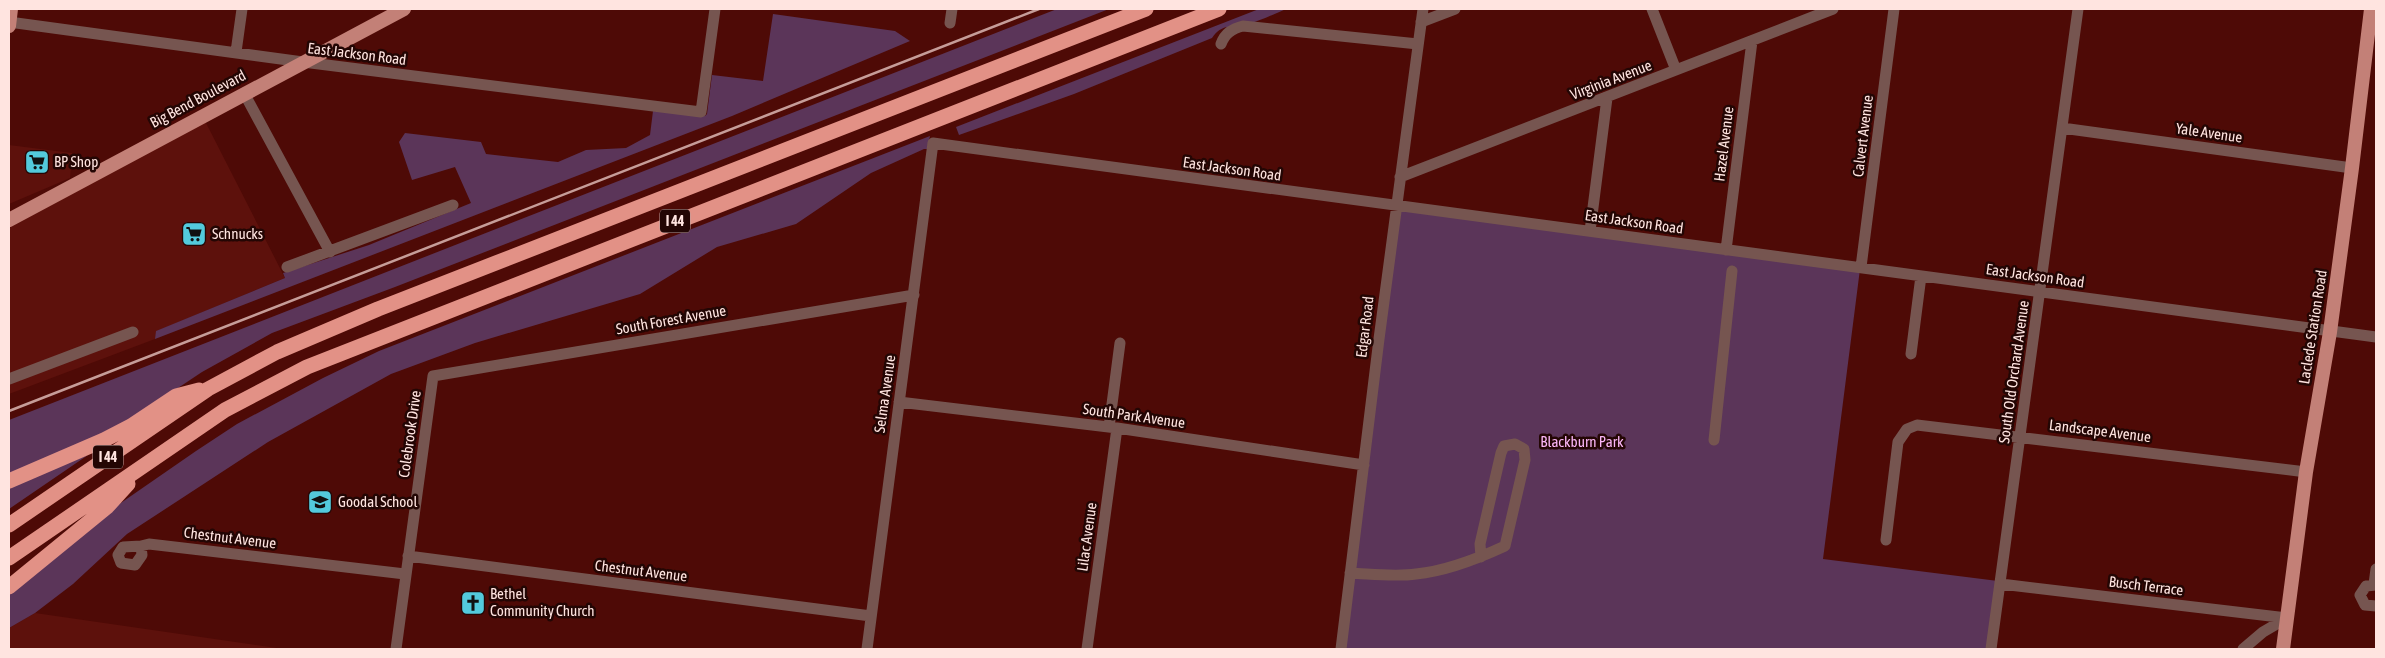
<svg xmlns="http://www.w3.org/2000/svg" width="2385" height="658" viewBox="0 0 2385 658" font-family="'Asap Condensed',sans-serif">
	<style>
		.built { fill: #5d110c }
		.green { fill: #5b3559 }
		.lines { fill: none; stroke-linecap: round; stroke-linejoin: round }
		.minor { stroke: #765550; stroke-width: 11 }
		.major { stroke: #c38077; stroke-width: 14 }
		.highway { stroke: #e29186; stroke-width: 15 }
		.rail { stroke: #c69d99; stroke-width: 2.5 }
		.labels { text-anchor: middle; stroke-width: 5; stroke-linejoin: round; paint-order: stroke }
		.shield { fill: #230604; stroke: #bda19e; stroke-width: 1 }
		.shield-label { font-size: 14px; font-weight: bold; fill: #ffe4e0 }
		.street-label { font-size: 15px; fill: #ffe4e0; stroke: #230604 }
		.poi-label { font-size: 15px; fill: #ffe4e0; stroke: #230604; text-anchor: start }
		.park-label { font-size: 15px; fill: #fbb6f7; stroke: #230604 }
	</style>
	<rect width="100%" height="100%" fill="#4e0a06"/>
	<!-- built -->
	<path class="built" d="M205 121 285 278 157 331 155 339 9 394V228Z
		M9 145 72 153 70 178 9 204Z
		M35 613 284 649H9V628Z"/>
	<!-- green -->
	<path class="green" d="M1057 9H1109L395 287 272 333 202 372 115 430 9 476V420Z
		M1259 9H1286C1274 14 1260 21 1248 24 1232 28 1222 23 1212 38L1074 94 959 135 956 127Z
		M773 14 895 31 910 41 732 116 155 339 156 331 285 278 283 273 369 245 471 203 455 167 412 180 399 142 405 133 481 142 486 154 558 162 586 150 626 148 650 135 653 111 705 116 707 114 712 75 763 81Z
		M930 136 927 149H924L871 173 796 224 717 247 640 294 475 343 391 374 268 442 127 534 73 584 35 613 9 628V592L89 525 196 451 237 424 323 378 379 351Z
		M1398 209 1860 269 1823 559 1998 581 1988 649H1344Z
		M88 455 9 509V486Z"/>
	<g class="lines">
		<!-- minor -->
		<path class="minor" d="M1652 9 1676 70
			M9 22 303 62 701 112 715 9
			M1421 22 1455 9
			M950 23 952 9
			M1221 44C1225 33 1232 29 1243 26L1418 44
			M236 52 242 9
			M244 93 330 252
			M2062 128 2352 168
			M1400 177 1833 9
			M1590 231 1607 98
			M1726 250 1752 41
			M287 267 453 205
			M1861 267 1894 9
			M1911 354 1921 276
			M9 379 133 332
			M899 402 1117 428 1364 465
			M1109 427 1120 343
			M1714 440 1732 271
			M1886 540 1898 442 1907 429 1917 425 2306 472
			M141 546 123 547 118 555 121 563 135 565 142 555 141 546 149 544 405 574
			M408 556 871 616
			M1350 573C1372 574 1395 577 1416 574 1447 571 1477 559 1505 546L1525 460 1524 449 1515 444 1504 446 1501 453 1480 544 1481 557
			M2001 584 2287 618
			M2374 584 2376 569
			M2376 585 2366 586 2360 595 2365 605 2376 606
			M396 649 433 376 914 295
			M867 649 933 143 2376 337
			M1087 649 1117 428
			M1341 649 1379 339 1423 9
			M1991 649 2078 9
			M2243 649 2263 632 2287 618"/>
		<!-- major -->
		<path class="major" d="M9 26 11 9
			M9 220 404 9
			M2283 649 2306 472 2330 332 2352 168 2371 9"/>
		<!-- highway -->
		<path class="highway" d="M9 481 104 440 131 426 176 396 199 390
			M9 525 208 389 277 352 378 309 1146 9
			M9 558 225 410 307 367 1219 9
			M9 587 107 507 128 484"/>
		<!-- rail -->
		<path class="rail" d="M9 411 1039 9"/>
	</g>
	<!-- icons -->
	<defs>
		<symbol id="supermarket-square" viewBox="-11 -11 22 22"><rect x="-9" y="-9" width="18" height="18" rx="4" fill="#53cadc" stroke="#230604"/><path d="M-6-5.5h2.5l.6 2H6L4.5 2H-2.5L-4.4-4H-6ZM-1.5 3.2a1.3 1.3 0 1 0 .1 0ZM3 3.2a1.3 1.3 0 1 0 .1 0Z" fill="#111"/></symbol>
		<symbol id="school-square" viewBox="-11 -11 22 22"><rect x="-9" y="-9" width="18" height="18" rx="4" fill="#53cadc" stroke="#230604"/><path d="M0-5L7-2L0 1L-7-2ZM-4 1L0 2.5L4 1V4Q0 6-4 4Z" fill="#111"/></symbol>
		<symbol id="church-square" viewBox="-11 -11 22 22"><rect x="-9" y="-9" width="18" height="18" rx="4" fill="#53cadc" stroke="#230604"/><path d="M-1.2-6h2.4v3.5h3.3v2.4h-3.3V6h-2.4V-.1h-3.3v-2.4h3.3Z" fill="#111"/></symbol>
	</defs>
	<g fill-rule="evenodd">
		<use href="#supermarket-square" x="23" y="148" width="28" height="28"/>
		<use href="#supermarket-square" x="180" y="220" width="28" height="28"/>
		<use href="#school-square" x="306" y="488" width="28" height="28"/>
		<use href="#church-square" x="459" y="589" width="28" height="28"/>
	</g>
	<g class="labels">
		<!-- shield labels -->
		<g class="shield">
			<rect x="660" y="209.5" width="30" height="23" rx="4"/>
			<rect x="93" y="445.5" width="30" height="23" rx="4"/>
		</g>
		<g class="shield-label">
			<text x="675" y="226">I 44</text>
			<text x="108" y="462">I 44</text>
		</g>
		<!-- street labels -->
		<g class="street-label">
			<text transform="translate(357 54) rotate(7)" y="5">East Jackson Road</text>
			<text transform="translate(1611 80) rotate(-21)" y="5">Virginia Avenue</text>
			<text transform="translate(198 99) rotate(-28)" y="5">Big Bend Boulevard</text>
			<text transform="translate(2209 133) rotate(8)" y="5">Yale Avenue</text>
			<text transform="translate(1863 136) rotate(-83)" y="5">Calvert Avenue</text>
			<text transform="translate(1724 144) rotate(-83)" y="5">Hazel Avenue</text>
			<text transform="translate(1232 169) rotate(8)" y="5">East Jackson Road</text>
			<text transform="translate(1634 222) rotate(8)" y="5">East Jackson Road</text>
			<text transform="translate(2035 276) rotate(8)" y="5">East Jackson Road</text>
			<text transform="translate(671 320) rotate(-10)" y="5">South Forest Avenue</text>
			<text transform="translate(1365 327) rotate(-83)" y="5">Edgar Road</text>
			<text transform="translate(2313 327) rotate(-81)" y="5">Laclede Station Road</text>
			<text transform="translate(2014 372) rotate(-82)" y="5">South Old Orchard Avenue</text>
			<text transform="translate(885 394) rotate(-82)" y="5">Selma Avenue</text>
			<text transform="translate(1134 416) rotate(8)" y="5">South Park Avenue</text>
			<text transform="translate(2100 431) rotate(7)" y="5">Landscape Avenue</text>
			<text transform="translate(410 434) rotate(-82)" y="5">Colebrook Drive</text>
			<text transform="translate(1087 537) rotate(-82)" y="5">Lilac Avenue</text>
			<text transform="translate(230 538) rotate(7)" y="5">Chestnut Avenue</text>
			<text transform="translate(641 571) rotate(7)" y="5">Chestnut Avenue</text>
			<text transform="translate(2146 586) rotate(7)" y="5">Busch Terrace</text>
		</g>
		<!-- poi labels -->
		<g class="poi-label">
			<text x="54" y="167">BP Shop</text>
			<text x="212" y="239">Schnucks</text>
			<text x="338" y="507">Goodal School</text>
			<text x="490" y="599">Bethel<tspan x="490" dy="17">Community Church</tspan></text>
		</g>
		<!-- park labels -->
		<g class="park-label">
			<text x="1582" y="447">Blackburn Park</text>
		</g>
	</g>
	<!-- border -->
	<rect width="2385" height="658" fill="none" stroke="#ffe4e0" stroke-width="20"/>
</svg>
